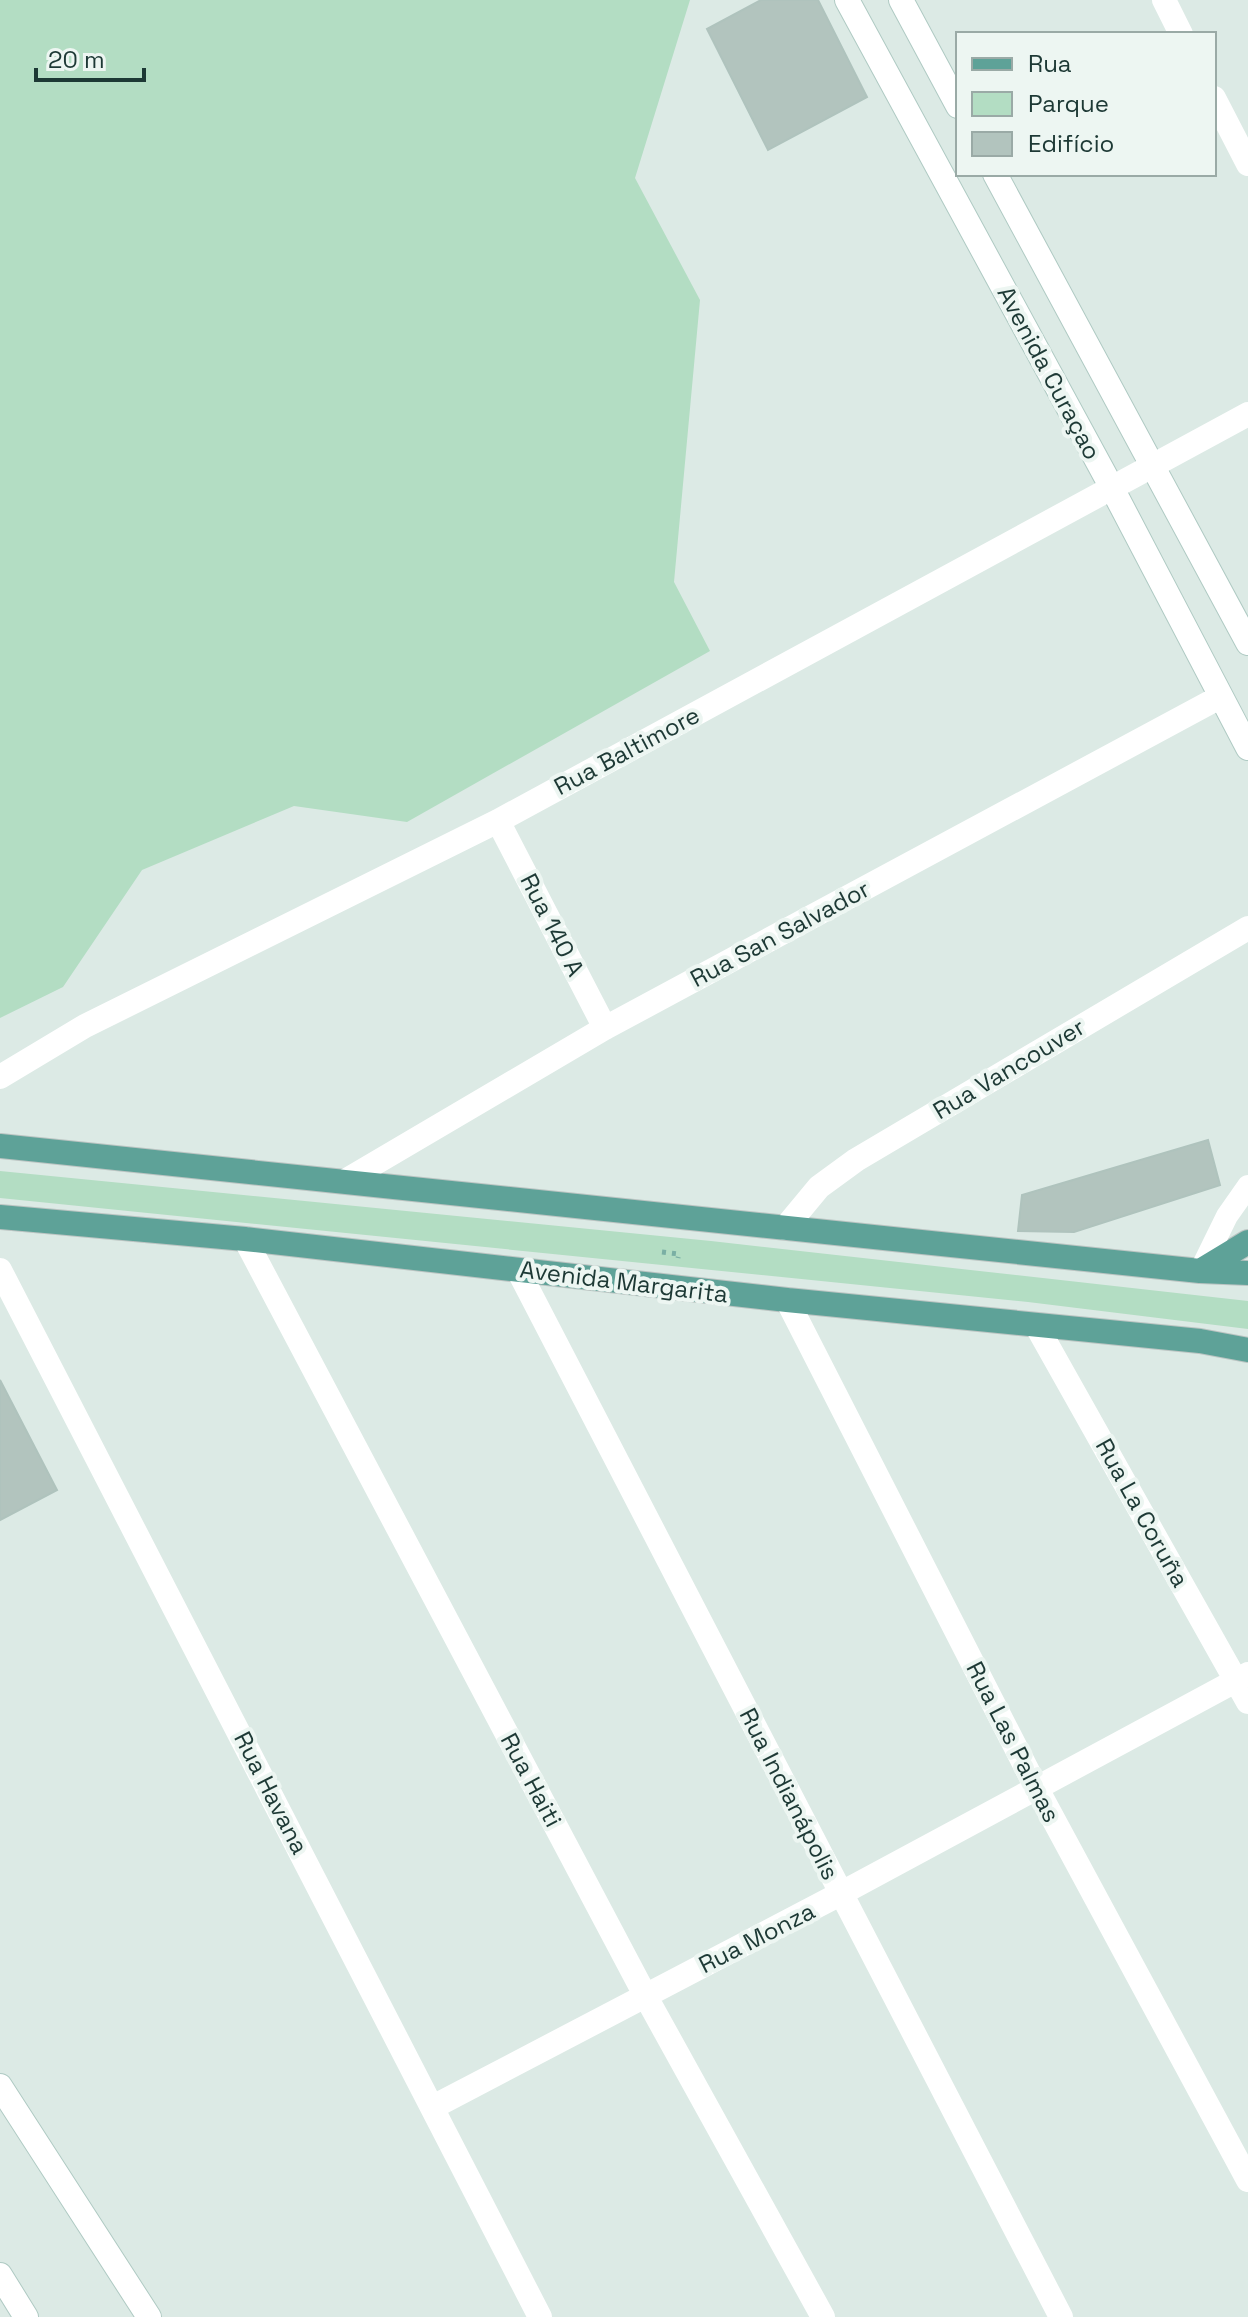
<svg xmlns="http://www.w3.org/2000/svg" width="1248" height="2317" viewBox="0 0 1248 2317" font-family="'Space Grotesk',sans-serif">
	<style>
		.green { fill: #b3ddc3 }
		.building { fill: #b2c4be; stroke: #afc3bd; stroke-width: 2 }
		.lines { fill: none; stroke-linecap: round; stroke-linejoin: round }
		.secondary-casing { stroke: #afcac3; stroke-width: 26 }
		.primary-casing { stroke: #bbc4c2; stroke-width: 26 }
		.path { stroke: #7aafa4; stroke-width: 5; stroke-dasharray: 4 6; stroke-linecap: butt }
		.lane { stroke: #fff; stroke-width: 22 }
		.street { stroke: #fff; stroke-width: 24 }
		.secondary { stroke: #fff; stroke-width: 24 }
		.primary { stroke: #5ea298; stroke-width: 24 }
		.labels { text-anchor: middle; stroke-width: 8; stroke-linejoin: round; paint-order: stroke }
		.street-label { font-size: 24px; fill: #1d3935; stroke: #edf6f2 }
	</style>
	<rect width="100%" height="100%" fill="#dceae5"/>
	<!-- green -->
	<path class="green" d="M0 0H690L635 178 700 300 674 582 710 651 407 822 294 806 142 870 63 987 0 1018Z
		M0 1171 711 1241 1248 1301V1329L1028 1302 0 1198Z"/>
	<!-- building -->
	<path class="building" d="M761 0H818L867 97 768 150 707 29Z
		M1208 1140 1220 1185 1074 1232 1018 1231 1022 1195Z
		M0 1380 57 1490 0 1520Z"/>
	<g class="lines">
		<defs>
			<path id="secondary" d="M847 0 1112 488 1248 748
				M901 0 958 106
				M995 174 1248 643
				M0 2086 149 2317
				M0 2275 26 2317"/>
			<path id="primary" d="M0 1146 1200 1271 1248 1273
				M0 1217 245 1239 787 1300 1200 1341 1248 1350
				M1200 1271 1248 1242"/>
		</defs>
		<!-- secondary casing -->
		<use href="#secondary" class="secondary-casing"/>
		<!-- primary casing -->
		<use href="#primary" class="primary-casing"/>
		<!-- path -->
		<path class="path" d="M662 1252 679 1254 678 1258"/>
		<!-- lane -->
		<path class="lane" d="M1200 1271 1227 1216 1248 1186"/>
		<!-- street -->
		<path class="street" d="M1164 0 1181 34
			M1214 98 1248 164
			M498 821 605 1028
			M0 1077 85 1026 498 821 1248 414
			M345 1181 605 1028 1220 697
			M785 1228 819 1187 856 1160 1248 928
			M245 1239 645 1995 823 2317
			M0 1270 540 2317
			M518 1270 1061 2317
			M787 1300 1036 1787 1248 2180
			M1036 1325 1248 1702
			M433 2107 840 1894 1248 1674"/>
		<!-- secondary -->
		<use href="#secondary" class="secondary"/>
		<!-- primary -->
		<use href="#primary" class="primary"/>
	</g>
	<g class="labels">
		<!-- street labels -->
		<g class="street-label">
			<text transform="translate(1049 373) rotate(62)" y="8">Avenida Curaçao</text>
			<text transform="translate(627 751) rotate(-28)" y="8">Rua Baltimore</text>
			<text transform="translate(552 925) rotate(63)" y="8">Rua 140 A</text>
			<text transform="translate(780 934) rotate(-28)" y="8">Rua San Salvador</text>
			<text transform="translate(1009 1069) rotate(-31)" y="8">Rua Vancouver</text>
			<text transform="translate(624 1282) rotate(7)" y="8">Avenida Margarita</text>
			<text transform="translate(1142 1513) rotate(61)" y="8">Rua La Coruña</text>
			<text transform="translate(1013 1742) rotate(63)" y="8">Rua Las Palmas</text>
			<text transform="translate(531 1780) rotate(62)" y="8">Rua Haiti</text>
			<text transform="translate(271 1793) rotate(63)" y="8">Rua Havana</text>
			<text transform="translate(789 1794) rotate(63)" y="8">Rua Indianápolis</text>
			<text transform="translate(757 1938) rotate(-27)" y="8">Rua Monza</text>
		</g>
	</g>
	<!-- legend -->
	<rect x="956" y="32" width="260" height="144" fill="#edf6f2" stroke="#9aaaa6" stroke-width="2"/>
	<rect x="972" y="58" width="40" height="12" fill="#5ea298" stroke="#9aaaa6" stroke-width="2"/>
	<text x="1028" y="72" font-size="24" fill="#1d3935">Rua</text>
	<rect x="972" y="92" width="40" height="24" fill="#b3ddc3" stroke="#9aaaa6" stroke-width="2"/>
	<text x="1028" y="112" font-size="24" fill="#1d3935">Parque</text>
	<rect x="972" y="132" width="40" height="24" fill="#b2c4be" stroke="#9aaaa6" stroke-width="2"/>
	<text x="1028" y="152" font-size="24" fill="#1d3935">Edifício</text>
	<!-- scale -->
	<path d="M36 68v12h108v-12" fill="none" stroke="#1d3935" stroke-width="4"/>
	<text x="48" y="68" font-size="24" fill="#1d3935" stroke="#edf6f2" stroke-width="6" paint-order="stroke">20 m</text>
</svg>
